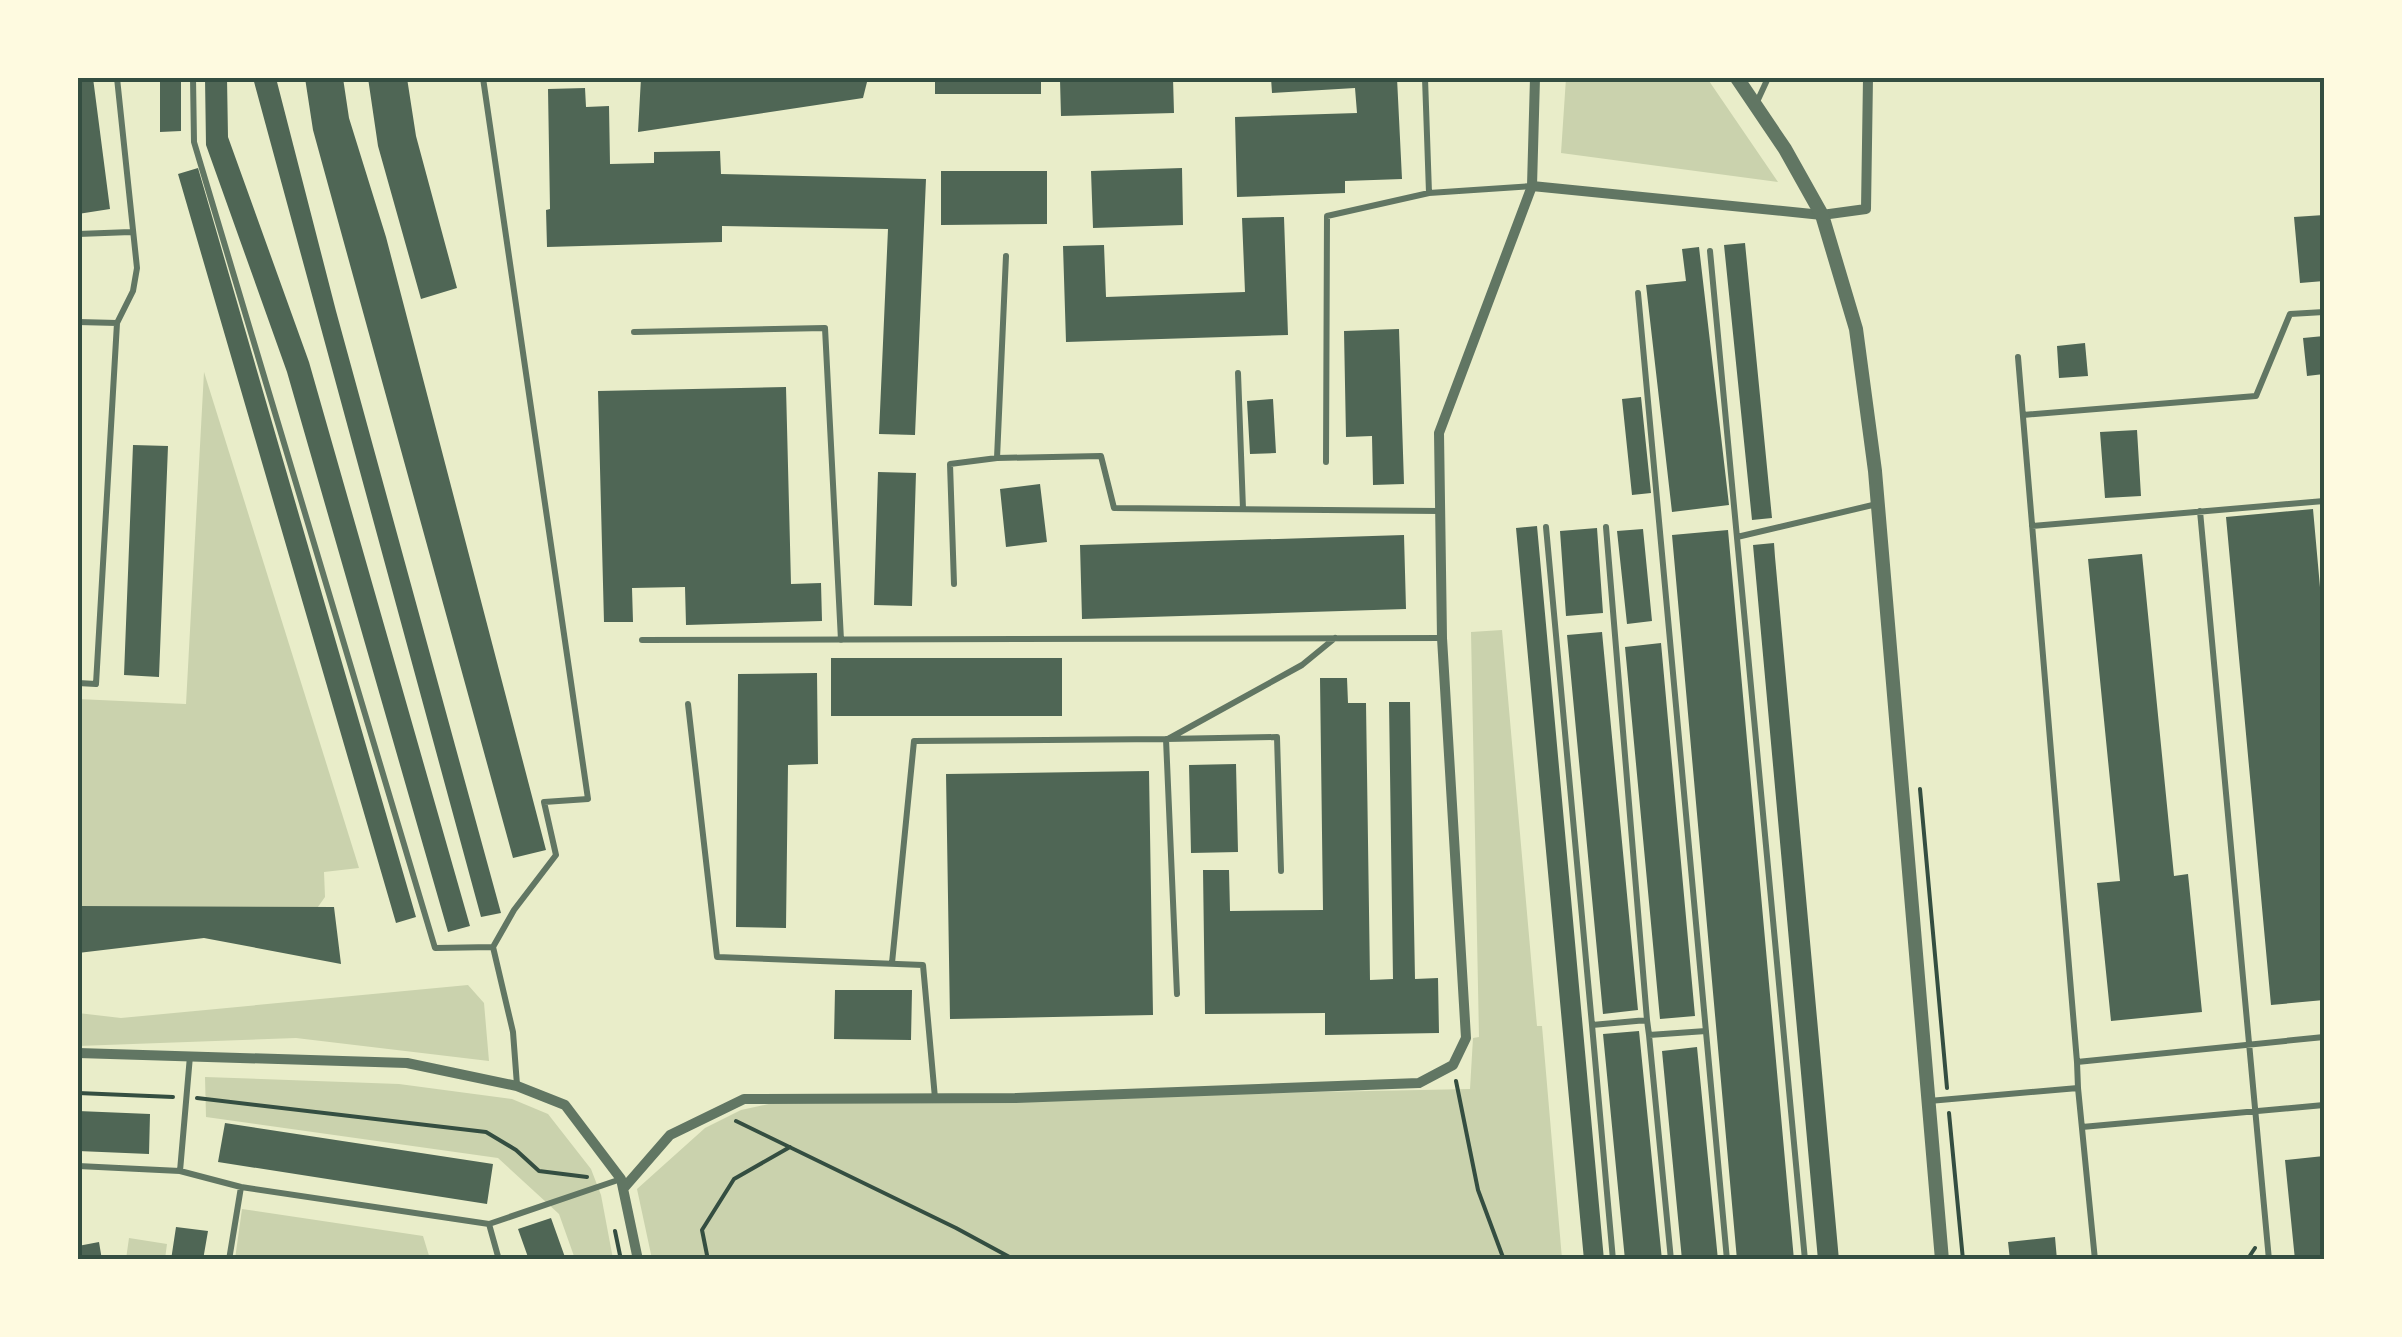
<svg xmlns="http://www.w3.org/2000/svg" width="2402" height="1337" viewBox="0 0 2402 1337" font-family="Montserrat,sans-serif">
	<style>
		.green { fill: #cad2ad }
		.building { fill: #4f6655 }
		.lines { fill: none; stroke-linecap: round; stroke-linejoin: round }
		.path { stroke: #344e41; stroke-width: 4 }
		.service { stroke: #617663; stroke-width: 6 }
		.minor { stroke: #617663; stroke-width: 10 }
		.tertiary { stroke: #617663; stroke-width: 14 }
		.neatline { fill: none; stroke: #344e41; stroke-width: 4 }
	</style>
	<rect width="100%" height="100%" fill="#e9edc9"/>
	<!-- green -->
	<path class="green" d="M1566 78H1707L1778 182 1561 153Z
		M204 372 359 868 324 872 325 897 303 928 78 921V699L186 704Z
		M1502 630 1537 1026H1542L1562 1259H652L637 1189 705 1128 741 1110 773 1103 1470 1089 1473 1038 1479 1037 1471 632Z
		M468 985 484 1003 489 1061 296 1038 78 1046V1013L121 1018Z
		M205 1077 399 1084 512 1099 548 1114 591 1169 601 1195 613 1259H575L559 1214 498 1158 206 1117Z
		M242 1209 423 1236 430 1259H235Z
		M129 1238 167 1244 165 1259H126Z"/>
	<!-- building -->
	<path class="building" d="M78 78H93L110 209 78 214Z
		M160 78H181V131L160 132Z
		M205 78H227L228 137 309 362 470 926 448 932 287 372 206 145Z
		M253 78H276L336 311 501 913 481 917Z
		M305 78H343L349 118 386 237 546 850 513 858 313 130Z
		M368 78H407L416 136 457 288 421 299 378 146Z
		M641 78H868L863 98 638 132Z
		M935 78H1041V94H935Z
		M1173 78 1174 113 1061 116 1060 80Z
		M1271 78H1397L1402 179 1345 181V193L1237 197 1235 117 1357 113 1355 88 1272 93Z
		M585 88 586 107 609 106 610 164 654 163V152L720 151 721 174 926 179 915 435 879 434 888 229 722 226V242L547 247 546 210 550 209 548 89Z
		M198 168 416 917 396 923 178 174Z
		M1182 168 1183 225 1093 228 1091 171Z
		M941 171H1047V224L941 225Z
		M2324 215V281L2300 283 2294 217Z
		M1284 217 1288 335 1066 342 1063 246 1104 245 1106 297 1245 292 1242 218Z
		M1745 243 1772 518 1752 520 1724 245Z
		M1699 247 1729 505 1672 512 1646 285 1686 281 1682 249Z
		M1399 329 1404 484 1373 485 1372 436 1346 437 1344 331Z
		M2324 336V374L2307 376 2303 338Z
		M2085 343 2088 376 2059 378 2057 346Z
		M786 387 791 584 821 583 822 621 686 625 685 587 632 588 633 622H604L598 391Z
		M1641 397 1651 493 1632 495 1622 399Z
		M1273 399 1276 453 1250 454 1247 401Z
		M2137 430 2141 496 2105 498 2100 432Z
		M133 445 168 446 159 677 124 675Z
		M878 472 916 473 912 606 874 605Z
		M1040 484 1047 542 1006 547 1000 489Z
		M2313 509 2324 632V1000L2271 1005 2226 517Z
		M1537 526 1604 1260H1584L1516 528Z
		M1597 528 1603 613 1566 616 1560 531Z
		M1643 529 1652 621 1627 624 1617 531Z
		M1728 530 1794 1260H1737L1672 535Z
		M1404 535 1406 609 1082 619 1080 545Z
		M1774 543 1775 557 1839 1260H1818L1753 545Z
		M2142 554 2174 876 2188 874 2202 1012 2111 1021 2097 883 2120 881 2088 559Z
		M1602 632 1638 1010 1603 1014 1567 635Z
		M1661 643 1695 1016 1660 1019 1625 647Z
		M831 658H1062V716H831Z
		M817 673 818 764 788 765 786 928 736 927 738 674Z
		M1320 678H1347L1348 703H1366L1370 980 1393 979 1389 702H1410L1415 979 1438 978 1439 1033 1325 1035V1013L1205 1014 1203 870H1229L1230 911 1323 910Z
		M1236 764 1238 852 1191 853 1189 765Z
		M1149 771 1153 1015 950 1019 946 774Z
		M78 906 334 907 341 964 204 938 78 953Z
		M835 990H912L911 1040 834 1039Z
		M1639 1031 1662 1260H1625L1603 1034Z
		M1697 1047 1718 1260H1682L1662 1051Z
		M78 1111 150 1114 149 1154 78 1151Z
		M225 1123 493 1164 487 1204 218 1162Z
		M2324 1156V1260H2295L2285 1160Z
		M551 1218 566 1260H529L518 1229Z
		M176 1227 208 1231 203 1260H171Z
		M2055 1237 2057 1260H2010L2008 1242Z
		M99 1242 102 1260H78V1246Z"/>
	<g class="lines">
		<!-- path -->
		<path class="path" d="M1920 789 1947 1088
			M1456 1081 1478 1190 1504 1260
			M78 1093 173 1097
			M197 1098 486 1132 516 1150 539 1171 587 1177
			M1949 1113 1963 1260
			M736 1121 956 1228 1015 1260
			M615 1231 621 1260
			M708 1260 702 1230 734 1179 790 1147
			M2247 1260 2255 1248"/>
		<!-- service -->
		<path class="service" d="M193 78 194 142 435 948 493 947
			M483 78 588 799 544 802 556 855 514 910 493 947 513 1032 517 1085
			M1425 78 1429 193 1532 186
			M1756 104 1768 78
			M78 234 131 232
			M1710 251 1805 1260
			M1006 256 997 458 1101 456 1114 508 1439 511
			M1638 293 1727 1260
			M78 322 117 323
			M634 332 825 328 841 640
			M2018 357 2077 1062
			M1238 373 1243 509
			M2023 415 2256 396 2290 314 2324 312
			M1326 462 1327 216 1429 193
			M2200 511 2269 1260
			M2032 526 2324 501
			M1546 527 1592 1025
			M1606 527 1647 1020
			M1737 537 1877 504
			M954 584 950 464 997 458
			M642 640 1441 638
			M78 683 96 684 117 323 133 291 137 268 117 78
			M688 704 717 957 923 965 935 1098
			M1166 739 1277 737 1281 871
			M1168 739 1302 665 1335 638
			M892 963 914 741 1166 739 1177 994
			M1649 1035 1671 1260
			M2078 1088 2077 1062 2324 1037
			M1929 1101 2078 1088 2095 1260
			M2082 1127 2324 1105
			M78 1166 180 1171 241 1187 489 1224 621 1179
			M180 1171 190 1056
			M489 1224 499 1260
			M229 1260 241 1187
			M1613 1260 1592 1025 1647 1020 1649 1035 1706 1031"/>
		<!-- minor -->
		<path class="minor" d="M1532 186 1822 215 1866 209 1868 78
			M78 1053 407 1063 517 1086 565 1105 621 1179 638 1260
			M623 1189 670 1135 744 1099 1015 1098 1419 1083 1453 1065 1466 1038 1442 638 1439 433 1532 186 1535 78"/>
		<!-- tertiary -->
		<path class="tertiary" d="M1737 78 1785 149 1822 215 1856 329 1875 471 1942 1260"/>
	</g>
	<!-- border -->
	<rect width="2402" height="1337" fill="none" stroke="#fefae0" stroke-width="160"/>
	<rect x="80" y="80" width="2242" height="1177" class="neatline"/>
</svg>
